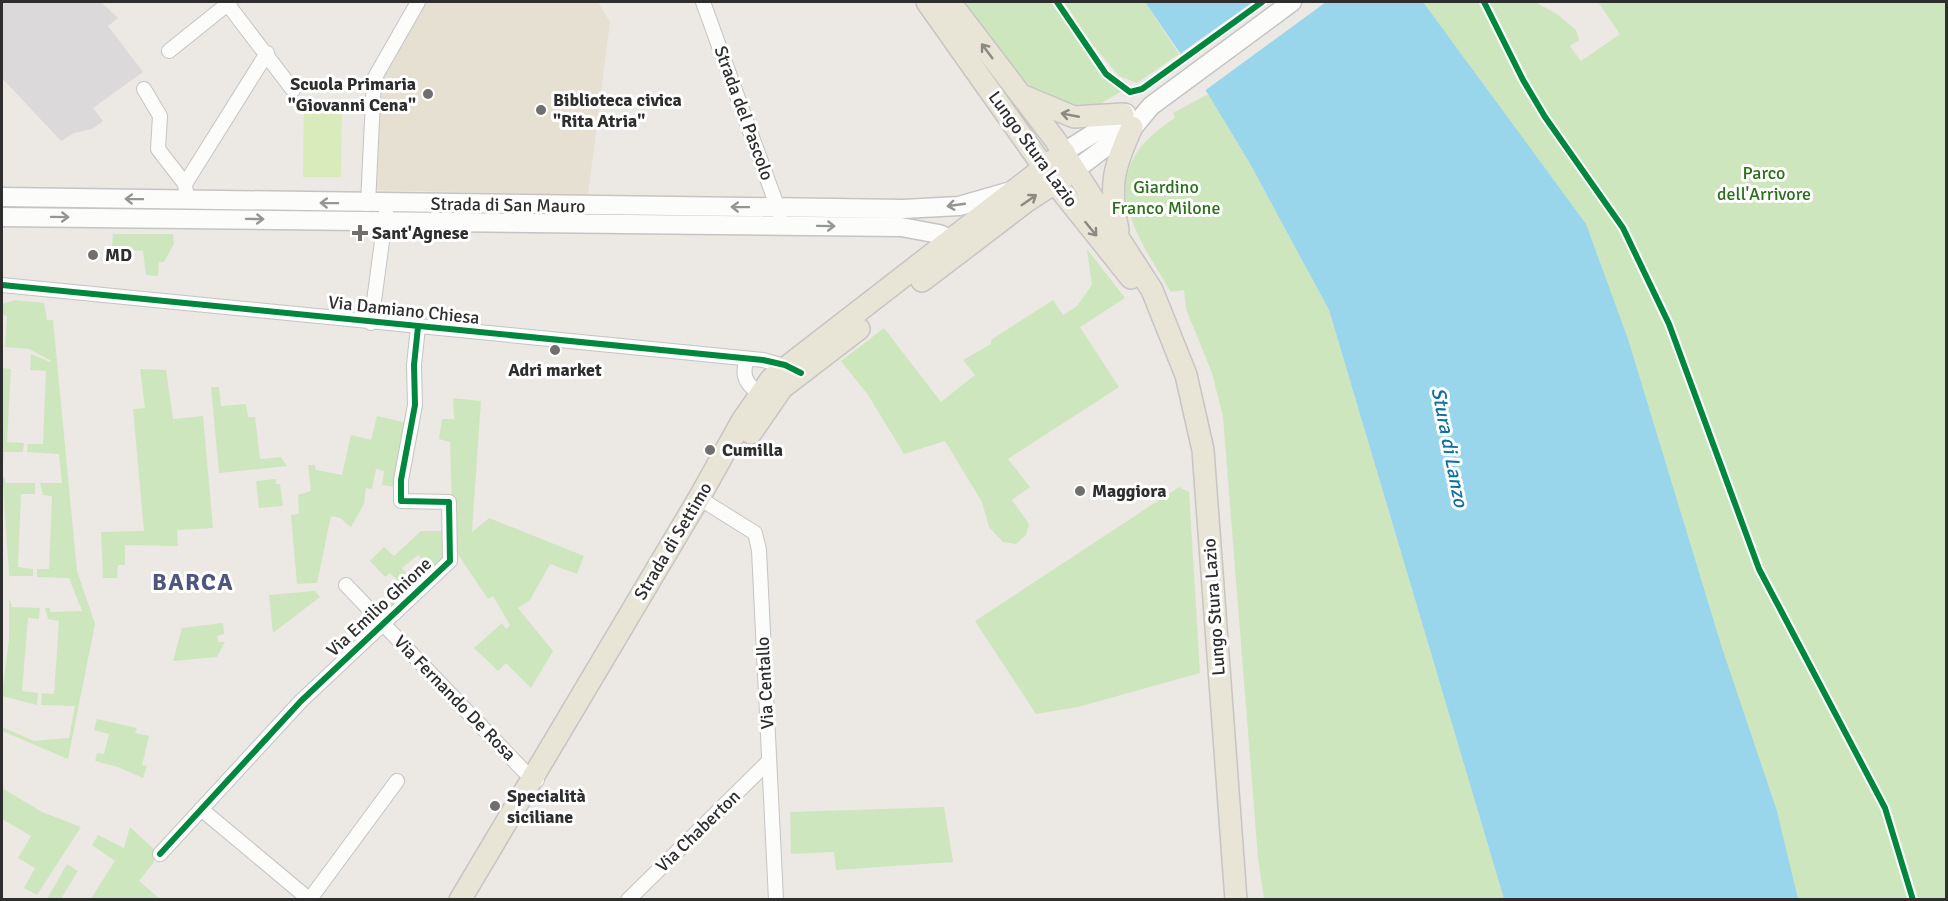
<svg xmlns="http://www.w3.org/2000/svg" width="1948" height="901" viewBox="0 0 1948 901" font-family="Signika,sans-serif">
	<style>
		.industrial { fill: #dcd9db }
		.education { fill: #e6e0d3 }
		.green { fill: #cee6be }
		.pitch { fill: #d9eabb }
		.water { fill: #99d6ec }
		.pier { fill: #ece8e4 }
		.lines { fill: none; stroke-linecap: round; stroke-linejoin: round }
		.minor-casing { stroke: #c5c4c5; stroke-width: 16 }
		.secondary-casing { stroke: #c5c4c5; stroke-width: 21 }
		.primary-casing { stroke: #c6c5c4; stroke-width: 24 }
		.minor { stroke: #fcfcfb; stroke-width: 14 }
		.secondary { stroke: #fcfcfb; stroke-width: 18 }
		.primary { stroke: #e8e4d6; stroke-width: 21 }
		.cycleway-casing { stroke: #fff; stroke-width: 10 }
		.cycleway { stroke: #00873e; stroke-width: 6 }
		.oneway { stroke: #8b8982 }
		.oneway2 { stroke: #959594 }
		.poi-dot { fill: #706f6e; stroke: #fff; stroke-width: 2 }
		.labels { text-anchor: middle; stroke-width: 6; stroke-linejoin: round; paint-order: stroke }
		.poi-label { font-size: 18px; font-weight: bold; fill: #2e2e2e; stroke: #fff; text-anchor: start }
		.street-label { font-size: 18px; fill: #2e2e2e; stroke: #fff }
		.park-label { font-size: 18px; fill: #2c6e1b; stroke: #fff }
		.water-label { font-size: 20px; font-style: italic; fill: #0d6fa3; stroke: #fff }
		.district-label { font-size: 24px; font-weight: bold; letter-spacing: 1.5px; fill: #4d5680; stroke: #fff }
	</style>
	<rect width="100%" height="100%" fill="#ece8e4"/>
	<!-- industrial -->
	<path class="industrial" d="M2 2H101L118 18 108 26 143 72 93 108 103 121 92 129 74 133 61 141 2 78Z"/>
	<!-- education -->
	<path class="education" d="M426 2H598L610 22 588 195 372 190 376 79Z"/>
	<!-- green -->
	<path class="green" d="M965 2H1051L1101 75 1122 91 1088 111 1044 101 1013 67Z
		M1064 2H1145L1179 54 1137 83 1119 76 1092 44Z
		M1423 2H1535L1557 14 1576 30 1579 40 1570 46 1581 61 1620 34 1598 2H1946V899H1634L1439 26Z
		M1208 94 1249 162 1329 310 1504 899H1264L1258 858 1223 417 1212 373 1186 309 1184 290 1171 292C1130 225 1092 171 1175 118L1173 113Z
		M113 234H173L174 244 164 262H159L158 276 146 275 143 251 112 249Z
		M1087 249 1125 298 1080 327 1119 387 1008 459 1030 487 1012 500 1029 524 1026 535 1016 544 1003 542 989 527 982 502 945 441 904 454 868 395 841 361 884 328 941 402 975 375 963 360 991 344V340L1053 300 1063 315 1077 306 1092 285Z
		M15 300 44 303 47 320H53L77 571 95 624 68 759 2 731V727L34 741 69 738 75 706 41 705 42 693 54 694 59 621 48 619 45 608H50V612L82 611 69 578 37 577V569H49L52 496 43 495 40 483H62L59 454 27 452 28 444H43L46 371 30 370 31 354 50 362V360L29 349 5 347 7 316 2 315V304Z
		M2 368 11 369 7 442 24 443 23 452H4L3 461Z
		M140 369 166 370 173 419 203 416 213 528 177 530 178 546 125 545V565H118L117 578H103L101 532 144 531 133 409 145 408Z
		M211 387H219L221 406 246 404 248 417H255L260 459 281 457 287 466 219 473Z
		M453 398 481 401 472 532 489 518 584 556 577 574 550 564 530 600 518 608 553 651 531 688 506 663 498 671 474 648 502 623 506 629 510 625 493 596 488 599 453 547 450 442 439 439 442 419H454Z
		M377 416 407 423 395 487 382 485 384 471 376 469 372 489 366 488 364 504 351 527 340 518 331 516 317 583 297 584 291 515 299 514 298 495 311 491 308 465H315L316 470 342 475 351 435 371 440Z
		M2 473 6 483H35V494H21L18 567 33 569V576H9L10 587Z
		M276 479V484H280L283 506 259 508 256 481Z
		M1179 487 1189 492 1200 673 1078 707 1036 714 975 621Z
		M421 531H444L445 558 432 569 418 555 402 568 416 585 391 607 385 602 397 591 395 588 400 583 390 573 385 577 370 561 384 547 394 556Z
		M315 591 320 597 273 633 269 595Z
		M9 598 12 607 40 608 39 619 28 618 22 691 38 693 37 705 2 696 9 639Z
		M223 623 224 634 217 636 218 642H225L217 657 173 661 182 628Z
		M97 719 137 728 135 733 149 736 142 765 147 766 143 778 118 767 95 761 97 753 104 754 109 734 94 730Z
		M2 788 42 812 81 827 37 895 24 888 35 868 18 858 31 836 2 819Z
		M944 807 953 862 836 870 834 852 791 854 790 812Z
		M130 827 156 851 154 862 139 881 160 899 90 900 115 861 92 845 98 835 124 848Z
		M67 864 78 871 62 897 65 899H47Z"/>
	<!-- pitch -->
	<path class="pitch" d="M304 102 342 103 341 177H303Z"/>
	<!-- water -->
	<path class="water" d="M1145 2H1423L1586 224 1628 339 1722 648 1777 811 1798 899H1504L1329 310 1249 162 1208 94Z"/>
	<!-- pier -->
	<path class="pier" d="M1253 2H1326L1203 92 1177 56Z"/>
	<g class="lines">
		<defs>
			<path id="minor" d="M226 2 293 90
				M703 2 780 214
				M169 51 230 2
				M144 89 160 116 158 149 185 184 186 192
				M185 184 267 53
				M368 204 374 79 418 2
				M2 285 763 360 791 368
				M371 323 386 212
				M747 359C740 377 748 389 766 395
				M699 498 755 533 759 550 776 900
				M346 585 524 771 537 780
				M201 809 310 900
				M160 854 301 701 450 561 449 502 401 501V480L415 405 414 365 418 327
				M310 899 397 781
				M628 900 768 762"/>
			<path id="secondary" d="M1064 152 1126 113
				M1075 170 1136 124 1151 106 1292 2
				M2 197 903 209 959 206 1011 191
				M2 217 901 227 939 234 963 244"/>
			<path id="primary" d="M927 2 1055 183 1131 278
				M950 2 1056 141 1152 290 1186 375 1203 450 1236 900
				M1026 97 1074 117 1123 114
				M1118 230C1109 185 1113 168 1132 127
				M922 281 1027 201 1075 170
				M751 433 782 388 859 329
				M460 900 699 498 742 421 771 379 1064 152"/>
		</defs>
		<!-- minor casing -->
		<use href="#minor" class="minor-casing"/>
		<!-- secondary casing -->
		<use href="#secondary" class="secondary-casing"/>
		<!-- primary casing -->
		<use href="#primary" class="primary-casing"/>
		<!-- minor -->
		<use href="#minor" class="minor"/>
		<!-- secondary -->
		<use href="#secondary" class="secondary"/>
		<!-- primary -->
		<use href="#primary" class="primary"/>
		<defs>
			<path id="cycleway" d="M1057 2 1106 74 1130 92 1142 89 1262 2
				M1484 2 1523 80 1545 117 1623 228 1669 324 1759 569 1885 808 1913 900
				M2 285 763 360 785 365 801 373
				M160 854 301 701 450 561 449 502 401 501V480L415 405 414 365 418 327"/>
		</defs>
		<!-- cycleway casing -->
		<use href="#cycleway" class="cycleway-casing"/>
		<!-- cycleway -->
		<use href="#cycleway" class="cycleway"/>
	</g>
	<!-- one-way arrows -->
	<defs><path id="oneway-shaft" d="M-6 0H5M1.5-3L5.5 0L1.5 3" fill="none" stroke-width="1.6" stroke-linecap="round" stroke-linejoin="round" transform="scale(1.5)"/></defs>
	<g class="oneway">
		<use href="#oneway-shaft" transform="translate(987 51) rotate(-127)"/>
		<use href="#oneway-shaft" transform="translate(1070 115) rotate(-169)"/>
		<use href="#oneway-shaft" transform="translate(1029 200) rotate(-35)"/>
		<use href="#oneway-shaft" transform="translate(1091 229) rotate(51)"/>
	</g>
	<g class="oneway2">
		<use href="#oneway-shaft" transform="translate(134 199) rotate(-179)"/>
		<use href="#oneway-shaft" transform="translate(329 203) rotate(-179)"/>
		<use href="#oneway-shaft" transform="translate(956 205) rotate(172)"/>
		<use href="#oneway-shaft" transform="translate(740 207) rotate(-179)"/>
		<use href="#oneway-shaft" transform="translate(60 217) rotate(1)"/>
		<use href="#oneway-shaft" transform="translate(255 219) rotate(1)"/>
		<use href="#oneway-shaft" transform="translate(826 226) rotate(1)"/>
	</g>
	<!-- markers -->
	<g class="poi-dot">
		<circle cx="428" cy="94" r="6"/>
		<circle cx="541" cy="110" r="6"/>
		<path d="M357 224h6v6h6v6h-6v6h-6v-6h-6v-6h6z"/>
		<circle cx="93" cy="255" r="6"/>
		<circle cx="555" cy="350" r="6"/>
		<circle cx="710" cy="450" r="6"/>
		<circle cx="1080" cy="491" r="6"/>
		<circle cx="495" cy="806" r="6"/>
	</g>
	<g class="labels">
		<!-- poi labels -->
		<g class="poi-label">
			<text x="416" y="90" text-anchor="end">Scuola Primaria<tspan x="416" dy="21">"Giovanni Cena"</tspan></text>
			<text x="553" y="106">Biblioteca civica<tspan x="553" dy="21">"Rita Atria"</tspan></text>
			<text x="372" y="239">Sant'Agnese</text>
			<text x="105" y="261">MD</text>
			<text x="555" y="376" text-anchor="middle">Adri market</text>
			<text x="722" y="456">Cumilla</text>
			<text x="1092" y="497">Maggiora</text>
			<text x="507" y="802">Specialità<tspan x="507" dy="21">siciliane</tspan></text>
		</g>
		<!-- street labels -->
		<g class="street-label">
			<text transform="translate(744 113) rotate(70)" y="6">Strada del Pascolo</text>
			<text transform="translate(1033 149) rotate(54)" y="6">Lungo Stura Lazio</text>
			<text transform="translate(508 205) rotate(1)" y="6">Strada di San Mauro</text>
			<text transform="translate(404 310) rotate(6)" y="6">Via Damiano Chiesa</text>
			<text transform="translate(673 541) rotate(-59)" y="6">Strada di Settimo</text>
			<text transform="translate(379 607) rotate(-43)" y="6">Via Emilio Ghione</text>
			<text transform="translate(1214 607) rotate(-94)" y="6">Lungo Stura Lazio</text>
			<text transform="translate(765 683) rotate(-93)" y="6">Via Centallo</text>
			<text transform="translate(455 698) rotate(46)" y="6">Via Fernando De Rosa</text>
			<text transform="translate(698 831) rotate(-44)" y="6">Via Chaberton</text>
		</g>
		<!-- park labels -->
		<g class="park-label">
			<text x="1764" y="179">Parco<tspan x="1764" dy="21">dell'Arrivore</tspan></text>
			<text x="1166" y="193">Giardino<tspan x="1166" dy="21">Franco Milone</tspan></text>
		</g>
		<!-- water labels -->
		<g class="water-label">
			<text transform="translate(1450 447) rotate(79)" y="7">Stura di Lanzo</text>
		</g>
		<!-- district labels -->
		<g class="district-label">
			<text x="193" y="590">BARCA</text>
		</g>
	</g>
	<!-- border -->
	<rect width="1948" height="901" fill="none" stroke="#2e2e2e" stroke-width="6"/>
</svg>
